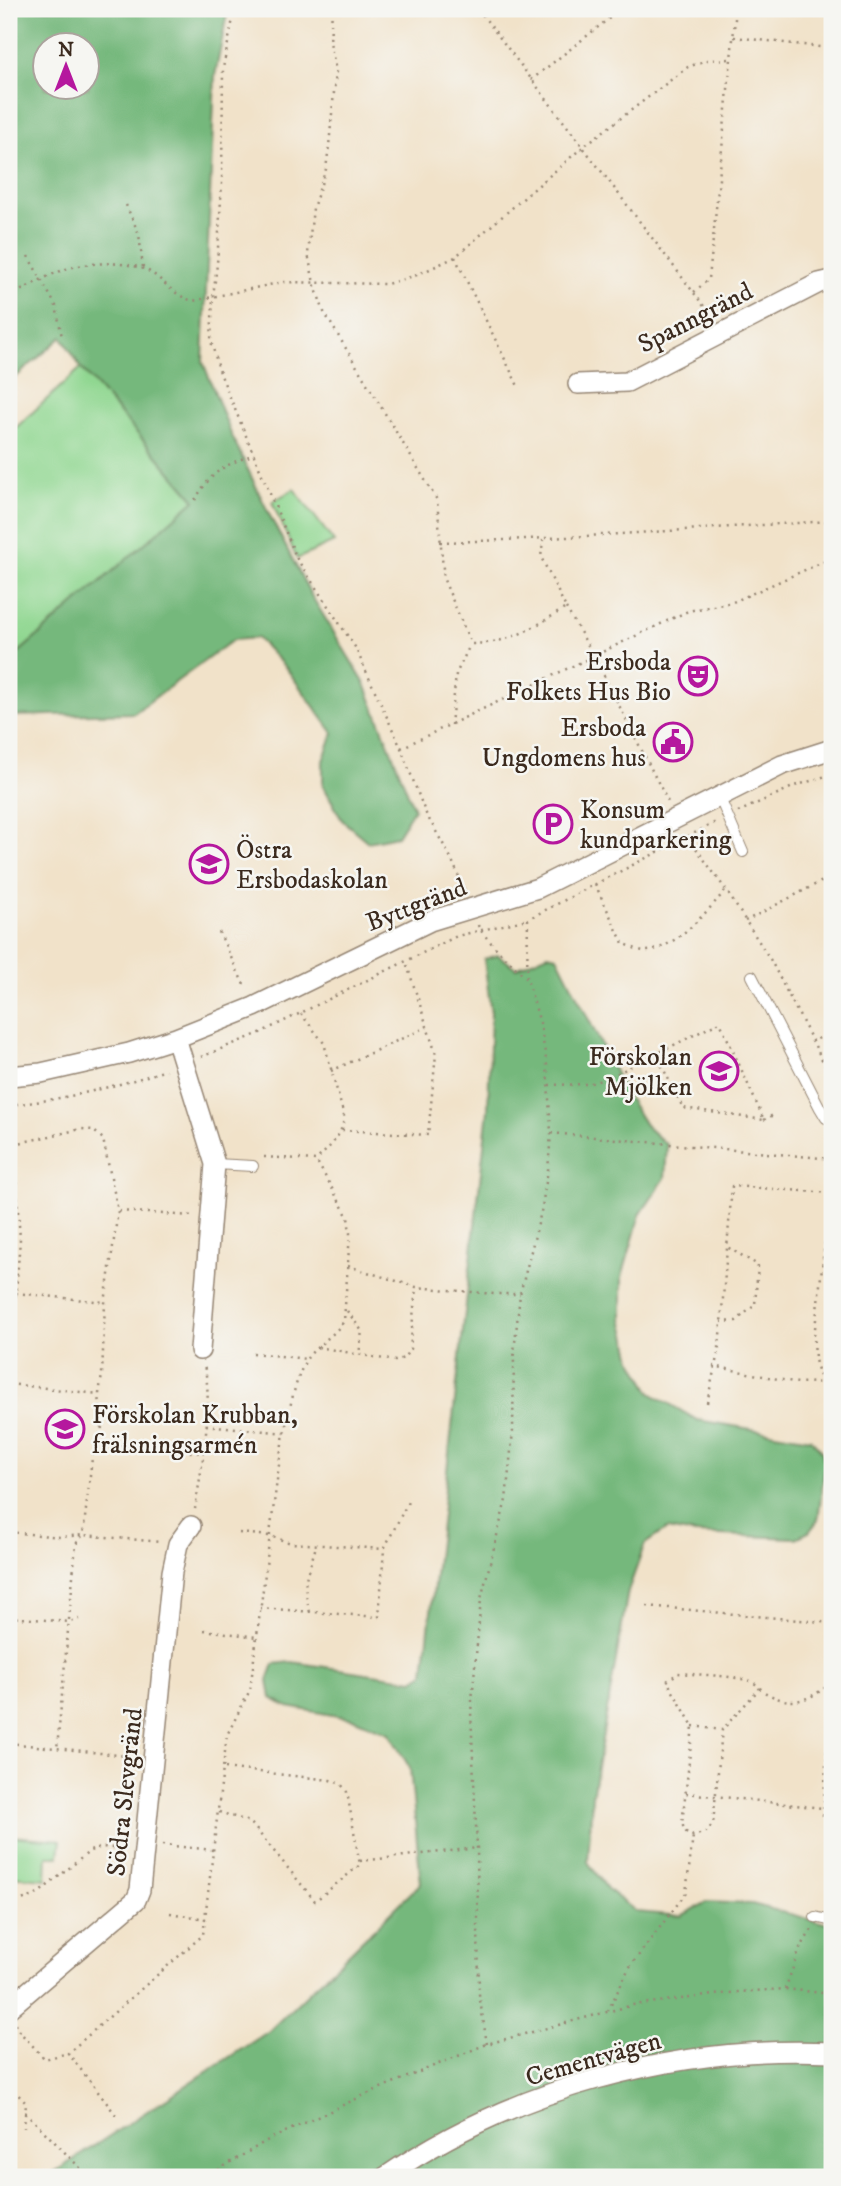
<svg xmlns="http://www.w3.org/2000/svg" width="841" height="2186" viewBox="0 0 841 2186" font-family="'IM FELL DW Pica',serif">
	<style>
		.green { fill: #90d791; stroke: #668058; stroke-width: 2 }
		.forest { fill: #74b87b; stroke: #58714c; stroke-width: 2; fill-rule: evenodd }
		.lines { fill: none; stroke-linecap: round; stroke-linejoin: round }
		.service-casing { stroke: #968674; stroke-width: 12 }
		.minor-casing { stroke: #968674; stroke-width: 22 }
		.path { stroke: #968674; stroke-width: 2.5; stroke-dasharray: 2 5; stroke-linecap: butt }
		.service { stroke: #fff; stroke-width: 10 }
		.minor { stroke: #fff; stroke-width: 19 }
		.labels { text-anchor: middle; stroke-width: 5; stroke-linejoin: round; paint-order: stroke }
		.street-label { font-size: 26px; fill: #3b2a1e; stroke: #f6f6f2 }
		.poi-label { font-size: 26px; fill: #3b2a1e; stroke: #f6f6f2; text-anchor: end }
	</style>
	<rect width="100%" height="100%" fill="#f6f6f2"/>
	<filter id="ink" filterUnits="userSpaceOnUse"><feTurbulence type="fractalNoise" baseFrequency=".0143" numOctaves="2"/><feDisplacementMap in="SourceGraphic" scale="14" xChannelSelector="R" yChannelSelector="G"/><feConvolveMatrix kernelMatrix="1 2 1 2 8 2 1 2 1" color-interpolation-filters="sRGB"/></filter>
	<filter id="wash" filterUnits="userSpaceOnUse"><feTurbulence type="fractalNoise" baseFrequency=".00686" numOctaves="4" result="noise"/><feDisplacementMap in="SourceGraphic" scale="28" xChannelSelector="R" yChannelSelector="G"/><feGaussianBlur stdDeviation="1.57" result="paint"/><feColorMatrix in="noise" values="0 0 0 0 0 0 0 0 0 0 0 0 0 0 0 0 0 1.4 0 .05"/><feComposite in="paint" operator="in"/></filter>
	<g filter="url(#wash)">
		<rect width="100%" height="100%" fill="#f1e2c9"/>
		<!-- green -->
		<path class="green" d="M81 368 195 500 9 661V434Z
			M294 489 334 542 297 559 272 502Z
			M9 1836 61 1840 59 1856H47L46 1879 10 1876Z"/>
		<!-- forest -->
		<path class="forest" d="M9 9H228L215 76 203 362 231 434 270 516 311 595 365 684 414 809 397 836 368 842 342 820 323 785V761L333 733 286 668 257 638 233 640 134 713 9 716V661L195 500 81 368 62 337 9 383ZM46 46H88V88H46Z
			M548 954 557 956 627 1096 645 1125 667 1145 665 1178 640 1215 622 1277V1318L632 1359 651 1393 697 1420 811 1439 821 1450 825 1463 818 1520 809 1532 796 1538 695 1534 667 1529 645 1544 628 1591 592 1796 588 1862 608 1890 637 1912 681 1916 707 1902 752 1904 832 1925V2177H47L269 2031 421 1883 410 1768 389 1733 355 1719 288 1707 271 1698 268 1680 274 1664 292 1662 413 1680 424 1673 488 1110 491 1013 484 959 498 955 516 968Z"/>
	</g>
	<g filter="url(#ink)">
		<g class="lines">
			<defs>
				<path id="service" d="M719 796 743 852
					M752 976 820 1108 826 1118 832 1119
					M215 1164 253 1166
					M815 1917 832 1921"/>
				<path id="minor" d="M578 384 627 382 819 283 832 280
					M176 1038 215 1164 200 1350
					M9 1076 41 1073 129 1053 176 1038 254 1007 430 921 538 888 782 765 832 749
					M9 2008 136 1900 140 1890 172 1572 178 1544 191 1526
					M385 2177C514 2088 676 2045 832 2052"/>
			</defs>
			<!-- service casing -->
			<use href="#service" class="service-casing"/>
			<!-- minor casing -->
			<use href="#minor" class="minor-casing"/>
			<!-- path -->
			<path class="path" d="M235 9 223 68 222 183 217 264 213 297 211 341 220 373 297 559 355 647 401 748 425 812 451 858 466 893
				M332 9 330 42 336 71 329 146 326 169 313 208 308 254 314 283 324 312 437 500 444 580 471 644C513 643 531 628 566 608L541 557 543 540
				M478 9 713 318
				M734 37 820 47
				M531 80 621 9
				M126 205 139 234 143 268
				M28 256 56 306 62 337
				M455 257 518 386
				M694 292 709 279 736 9
				M9 297C26 288 44 277 63 270 85 262 133 259 153 274 167 284 175 296 193 301L283 282 387 284 417 275 455 257 584 146 688 67 707 60 732 59
				M195 500C212 471 224 465 255 454
				M440 542C571 539 702 528 832 521
				M566 608 593 654 669 804
				M451 725 456 674 470 645
				M401 748 688 611 733 602 832 558
				M738 812 795 786 832 774
				M688 837 726 890 770 959 832 1079
				M822 882 832 890
				M595 884 623 943C630 946 637 950 644 951 673 952 708 910 726 890
				M745 921 832 876
				M478 925C480 934 517 969 527 979
				M219 932 246 989
				M811 1042 832 1032
				M201 1057 260 1033 457 936 528 919
				M331 1071 427 1027
				M549 1085 588 1084 608 1078 720 1022 764 1120 683 1108 656 1054
				M9 1105C63 1100 114 1087 166 1070
				M764 1120 773 1115
				M342 1130 428 1135 436 1054 406 962
				M551 1133 832 1159
				M14 1144 81 1129 93 1130 103 1139 118 1211 105 1303 102 1375 99 1394 102 1432 92 1458 83 1535 76 1544 57 1749
				M264 1157 316 1160C329 1148 343 1135 344 1116L324 1043 301 1014
				M832 1180 814 1337 815 1360 832 1416
				M119 1211 193 1216
				M348 1266 416 1287 494 1294H520
				M16 1293 104 1302
				M347 1311 362 1331 359 1355
				M721 1322 736 1321 755 1305 758 1265 727 1247
				M9 1331 16 1293 20 1239 11 1105 15 1095
				M318 1347 395 1361 404 1358 410 1349 416 1287
				M253 1353 307 1359
				M713 1366 798 1383 832 1382
				M9 1384 99 1394
				M707 1403 719 1348 732 1186 832 1193
				M206 1425 285 1433
				M99 1443 202 1453
				M832 1496 827 1547 832 1629
				M195 1509C201 1472 214 1402 204 1366
				M9 1532 60 1537 83 1535 161 1542
				M239 1533 270 1536 291 1543 384 1549
				M647 1606 832 1623
				M260 1608 379 1617 384 1549 409 1500
				M310 1612C300 1579 308 1576 316 1546
				M9 1617 70 1622 79 1619
				M204 1630 257 1637
				M760 1688 722 1730 713 1824 706 1832 693 1836 686 1832 682 1824 693 1726 667 1681 678 1673C700 1675 729 1675 750 1681 757 1683 761 1691 768 1694 794 1708 812 1699 832 1682
				M693 1726 722 1730
				M9 1743 137 1757
				M686 1793 823 1808
				M219 1812 250 1822 315 1901 360 1865 347 1792 341 1784 330 1780 224 1768
				M823 1816 831 1683
				M162 1845 214 1850
				M360 1861 477 1848
				M9 1899 21 1900 35 1896 90 1851 102 1847 125 1849
				M170 1913 206 1919
				M785 1989 800 1949 812 1929
				M608 2011 629 1968 686 1893 693 1836
				M15 2024 16 2028 45 2059 68 2053
				M487 2044 479 1994 477 1848 471 1712 481 1599 506 1500 513 1431 514 1352 520 1294 541 1212 548 1170 551 1133 547 1065 540 1023 527 979 528 919 716 822
				M9 2085 26 2103 24 2128
				M25 2112 89 2177
				M116 2115 68 2053 203 1935 227 1735 250 1690 281 1449C286 1426 295 1375 308 1357 319 1343 334 1336 344 1321L350 1233 348 1217 316 1160
				M206 2177 268 2140 371 2092 487 2044 633 2005 738 1992 785 1989 832 1994"/>
			<!-- service -->
			<use href="#service" class="service"/>
			<!-- minor -->
			<use href="#minor" class="minor"/>
		</g>
	</g>
	<!-- icons -->
	<defs>
		<symbol id="theatre-ring" viewBox="-11 -11 22 22"><circle r="9.5" fill="#f6f6f2" stroke="#b5179e" stroke-width="1.5"/><path d="M-5-5.5Q0-4 5-5.5V0Q5 5 0 6Q-5 5-5 0ZM-3.3-2.5H-1v1.5H-3.3ZM1-2.5H3.3v1.5H1ZM-2.8 1Q0 5.5 2.8 1Z" fill="#b5179e"/></symbol>
		<symbol id="civic-ring" viewBox="-11 -11 22 22"><circle r="9.5" fill="#f6f6f2" stroke="#b5179e" stroke-width="1.5"/><path d="M-.6-6.5H3V-4.5H.6V-3L4-1V1h2V6H-6V1h2V-1L-.6-3ZM-1.2 2.5V6h2.4V2.5Z" fill="#b5179e"/></symbol>
		<symbol id="parking-ring" viewBox="-11 -11 22 22"><circle r="9.5" fill="#f6f6f2" stroke="#b5179e" stroke-width="1.5"/><path d="M-3.5-5.5H1a3.5 3.5 0 0 1 0 7H-1V5.5H-3.5ZM-1-3.4V-.6H.8a1.4 1.4 0 0 0 0-2.8Z" fill="#b5179e"/></symbol>
		<symbol id="school-ring" viewBox="-11 -11 22 22"><circle r="9.5" fill="#f6f6f2" stroke="#b5179e" stroke-width="1.5"/><path d="M0-5L7-2L0 1L-7-2ZM-4 1L0 2.5L4 1V4Q0 6-4 4Z" fill="#b5179e"/></symbol>
	</defs>
	<g fill-rule="evenodd">
		<use href="#theatre-ring" x="676" y="654" width="44" height="44"/>
		<use href="#civic-ring" x="651" y="720" width="44" height="44"/>
		<use href="#parking-ring" x="531" y="802" width="44" height="44"/>
		<use href="#school-ring" x="187" y="842" width="44" height="44"/>
		<use href="#school-ring" x="697" y="1049" width="44" height="44"/>
		<use href="#school-ring" x="43" y="1407" width="44" height="44"/>
	</g>
	<g class="labels">
		<!-- street labels -->
		<g class="street-label">
			<text transform="translate(695 317) rotate(-27)" y="9">Spanngränd</text>
			<text transform="translate(416 904) rotate(-21)" y="9">Byttgränd</text>
			<text transform="translate(124 1792) rotate(-84)" y="9">Södra Slevgränd</text>
			<text transform="translate(593 2058) rotate(-16)" y="9">Cementvägen</text>
		</g>
		<!-- poi labels -->
		<g class="poi-label">
			<text x="671" y="670">Ersboda<tspan x="671" dy="30">Folkets Hus Bio</tspan></text>
			<text x="646" y="736">Ersboda<tspan x="646" dy="30">Ungdomens hus</tspan></text>
			<text x="580" y="818" text-anchor="start">Konsum<tspan x="580" dy="30">kundparkering</tspan></text>
			<text x="236" y="858" text-anchor="start">Östra<tspan x="236" dy="30">Ersbodaskolan</tspan></text>
			<text x="692" y="1065">Förskolan<tspan x="692" dy="30">Mjölken</tspan></text>
			<text x="92" y="1423" text-anchor="start">Förskolan Krubban,<tspan x="92" dy="30">frälsningsarmén</tspan></text>
		</g>
	</g>
	<!-- margin -->
	<rect width="841" height="2186" fill="none" stroke="#f6f6f2" stroke-width="35"/>
	<!-- north arrow -->
	<g transform="translate(66 66)"><circle r="33" fill="#f6f6f2" stroke="#aba49d" stroke-width="2"/>
	<path d="M0-5L12 26L0 18L-12 26Z" fill="#b5179e"/>
	<text y="-10" font-size="19" font-weight="bold" text-anchor="middle" fill="#3b2a1e">N</text>
	</g>
</svg>
